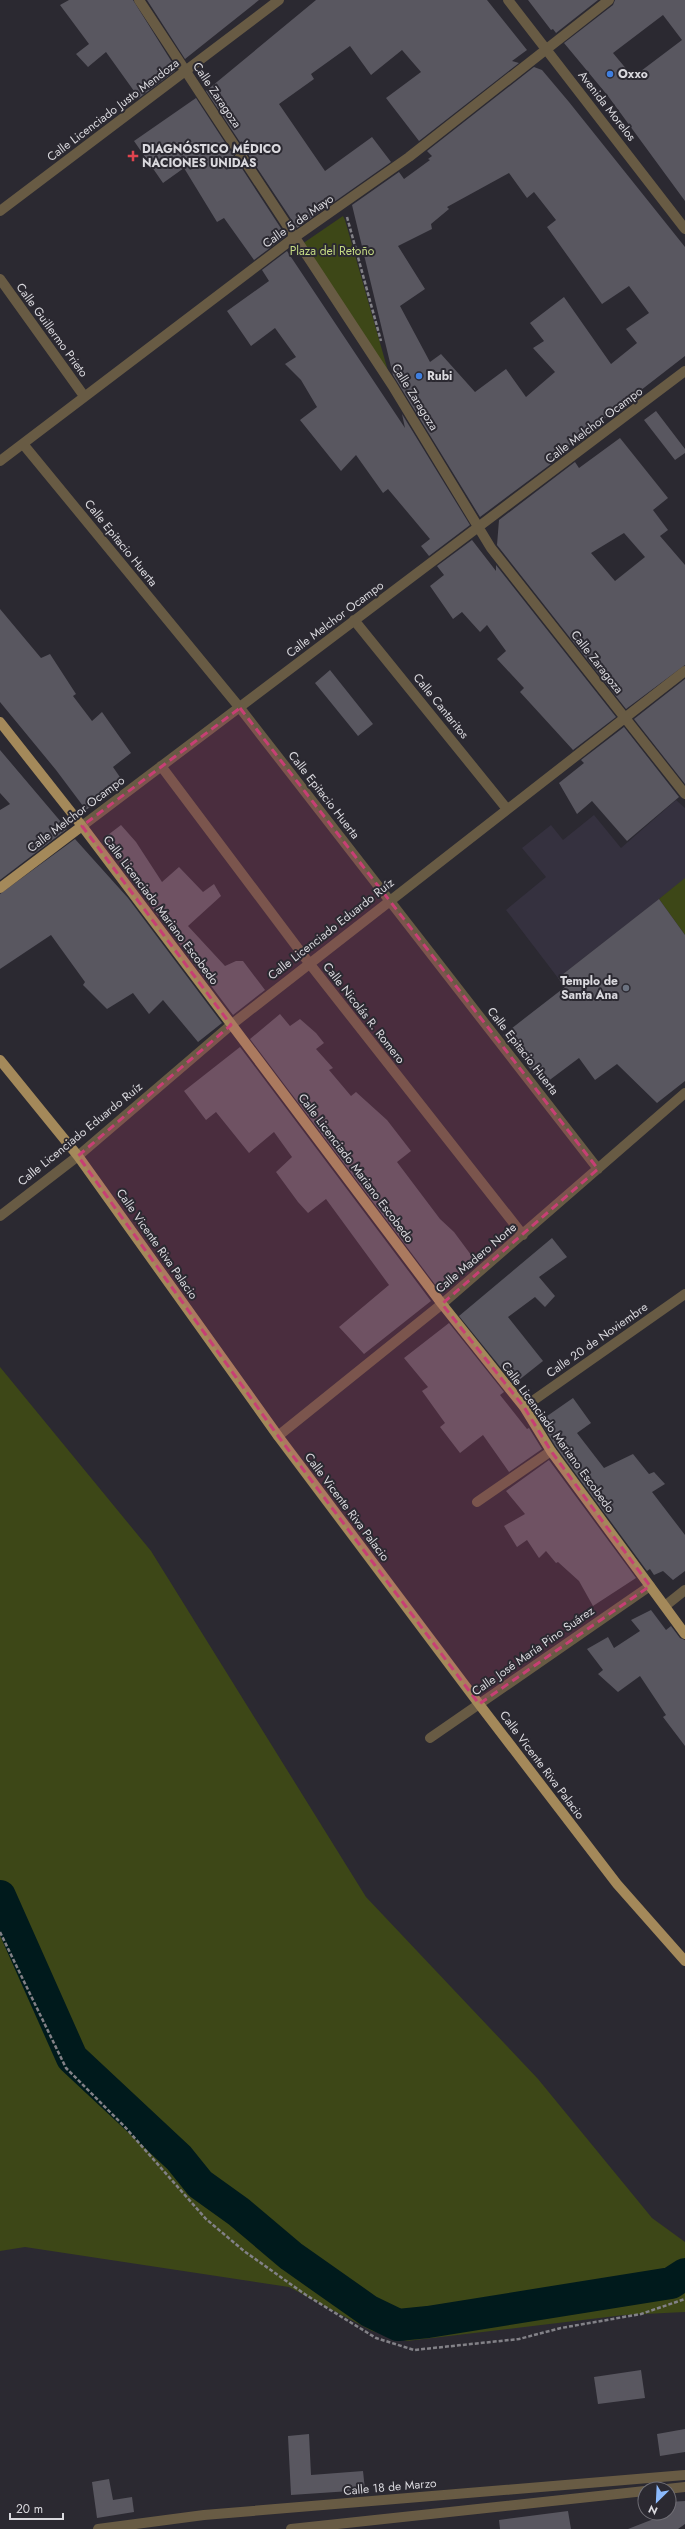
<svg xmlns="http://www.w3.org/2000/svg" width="685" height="2529" viewBox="0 0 685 2529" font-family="Jost,sans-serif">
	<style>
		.built { fill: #35313f }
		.green { fill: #3d4717 }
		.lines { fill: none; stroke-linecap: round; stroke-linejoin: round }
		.river { stroke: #001a1c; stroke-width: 32 }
		.building { fill: #595760; fill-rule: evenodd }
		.path { stroke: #828187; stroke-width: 2.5; stroke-dasharray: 4 2; stroke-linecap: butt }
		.minor { stroke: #685b44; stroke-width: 10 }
		.major { stroke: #a4895a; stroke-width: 10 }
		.marked { fill: #c73f75; fill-opacity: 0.2; stroke: #c73f75; stroke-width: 3; stroke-dasharray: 8 5; stroke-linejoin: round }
		.shop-dot { fill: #3f7fe0; stroke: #2b2931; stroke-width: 1.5 }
		.health-dot { fill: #e0444e; stroke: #2b2931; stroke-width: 1.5 }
		.worship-dot { fill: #6b7280; stroke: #2b2931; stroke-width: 1.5 }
		.labels { text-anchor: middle; stroke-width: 4; stroke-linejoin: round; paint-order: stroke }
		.poi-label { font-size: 12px; font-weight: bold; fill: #dad9de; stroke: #2b2931; text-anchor: start }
		.street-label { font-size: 12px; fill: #dad9de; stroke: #2b2931 }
		.park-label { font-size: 12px; fill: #c4d983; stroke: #2b2931 }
	</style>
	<rect width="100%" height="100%" fill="#2b2931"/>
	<!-- built -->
	<path class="built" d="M676 800 685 808V879L558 978 506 910 546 877 522 848 551 825 563 840 594 815 621 848Z"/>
	<!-- green -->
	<path class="green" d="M343 216 345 220 392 385 302 244Z
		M685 878V935L659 899Z
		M0 1367 151 1551 366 1897 538 2079 652 2218 685 2242V2312L624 2315 407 2341 372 2331 289 2287 25 2247 0 2251Z"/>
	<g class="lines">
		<!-- river -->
		<path class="river" d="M0 1896 72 2058 179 2158 200 2184 239 2212 291 2256 369 2311 398 2325 428 2322 671 2283 685 2274"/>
	</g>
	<!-- building -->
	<path class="building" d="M69 0H133L175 67V71L139 98 106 52 88 67 76 54 89 44 60 5Z
		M147 0H259L185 59Z
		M316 0H487L527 50 512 61 519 63 419 141 386 98 421 72 402 50 371 75 350 46 311 74 314 79 279 104 325 171 372 137 391 162 297 228 206 91Z
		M528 0H598L556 33 553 29 551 30Z
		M615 0H685V201L608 96 564 43 613 5ZM663 15 682 40 633 77 613 53Z
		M534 67 542 70 569 102 685 247V356L565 449 567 452 480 517 393 375 352 205 399 172 404 179 430 160 428 159 432 156 427 151ZM509 173 527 198 534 192 556 220 547 227 602 304 629 286 649 313 626 329 637 343 611 364 564 297 530 323 544 341 533 348 555 372 526 397 506 369 475 392 441 354 430 362 400 306 425 289 398 246 432 229 431 224 449 209 447 207Z
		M196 98 286 236 254 260 224 218 217 222 184 168 163 183 134 141Z
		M287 251 405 428 402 414 470 525 429 556 421 546 430 539 388 489 383 493 356 455 341 471 300 420 317 407 301 380 285 364 296 357 275 328 251 346 227 311 269 281 262 270Z
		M656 411 685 449V453L675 460 644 420Z
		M620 438 668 498 653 510 668 530 660 536 685 565V665L626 709 497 545 499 520 575 462 579 468ZM624 533 645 557 615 581 591 553Z
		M472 540 496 571V565L616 717 573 750 520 692 524 688 497 659 506 651 487 625 480 632 462 612 453 619 430 586 444 575 437 566Z
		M0 609 41 658 50 654 76 694 73 696 92 721 102 712 131 753 113 767 124 783 86 810 56 770 0 702Z
		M330 670 373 724 358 736 315 683Z
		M685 679V784L634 719Z
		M624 727 679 797 627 841 592 801 577 814 559 783 584 763 581 760Z
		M0 750 67 829 0 880V810L10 804 0 793Z
		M121 825 136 842 162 882 179 867 203 892 214 884 221 896 188 926 225 966 236 961H243L265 990 233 1015 139 890 104 838Z
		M75 839 128 898 222 1023 198 1042 163 1000 149 1014 133 993 107 1009 83 985 85 982 51 935 0 969V894Z
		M659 899 685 935V1081L657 1103 617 1064 595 1080 579 1058 543 1085 503 1035 565 987 558 978Z
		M280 1014 290 1026 300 1019 316 1033 324 1043 316 1049 333 1068 329 1070 351 1096 356 1092 387 1120 411 1151 397 1162 440 1219 454 1232 474 1259 440 1291 250 1039Z
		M240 1047 431 1301 364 1354 339 1327 389 1285 326 1199 308 1213 298 1202 276 1172 292 1157 274 1132 249 1153 216 1112 206 1120 184 1091Z
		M552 1238 567 1257 539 1277 555 1296 545 1307 535 1297 508 1317 543 1361 514 1384 459 1316Z
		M449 1323 504 1392 500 1395 527 1429 529 1428 542 1449 509 1472 483 1435 460 1453 440 1427 445 1423 422 1391 428 1387 404 1358Z
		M573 1398 591 1423 577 1433 604 1468 633 1454 649 1474 654 1472 665 1484 652 1492 685 1535V1571L673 1580 663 1571 654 1575 650 1569 647 1571 556 1447 540 1421Z
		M549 1460 636 1578 593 1606 579 1581 558 1562 556 1563 546 1551 539 1558 527 1540 517 1547 504 1526 525 1514 506 1491Z
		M651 1610 666 1630 671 1626 680 1638 685 1640V1746L663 1717 666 1715 640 1676 618 1692 598 1674 603 1670 587 1649 608 1637 614 1648 640 1631 631 1620Z
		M641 2370 645 2398 598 2404 594 2377Z
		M685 2429V2452L660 2456 657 2434Z
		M309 2434 311 2475 363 2471 365 2490 291 2495 288 2436Z
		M109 2479 113 2500 132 2497 134 2512 97 2518 92 2482Z
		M685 2501V2524L678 2529H628L669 2513V2502Z
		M568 2511 571 2529H500L499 2520Z"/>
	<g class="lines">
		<!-- path -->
		<path class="path" d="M347 217 381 341
			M0 1932 66 2068 125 2127 206 2219 244 2251 306 2295 376 2338 414 2350 519 2339 561 2328 641 2314 685 2299"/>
		<!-- minor -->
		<path class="minor" d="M139 0 392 385 491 548 685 794
			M508 0 685 229
			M0 211 279 0
			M0 279 84 396
			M23 444 240 708 598 1169
			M0 461 295 237 409 157 609 0
			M354 620 507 809
			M161 766 309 963 523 1235
			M82 826 685 371
			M0 1216 78 1156 231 1025 685 671
			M524 1407 685 1294
			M278 1436 442 1304 685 1093
			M477 1502 551 1451
			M665 1606 685 1590
			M430 1738 650 1586
			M667 2489 685 2487
			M98 2529 204 2515 685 2475
			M291 2529 645 2491"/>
		<!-- major -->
		<path class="major" d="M0 722 82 826 442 1304 524 1407 551 1451 685 1634
			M0 888 82 826
			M0 1060 78 1156 278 1436 479 1704 617 1884 685 1961"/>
	</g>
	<!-- marked area -->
	<path class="marked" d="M240 708 598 1169 442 1304 524 1407 551 1451 650 1586 479 1704 278 1436 78 1156 231 1025 82 826Z"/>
	<!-- markers -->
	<g class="shop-dot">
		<circle cx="610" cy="74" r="4"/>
		<circle cx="419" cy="376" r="4"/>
	</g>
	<path class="health-dot" d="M131 150h4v4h4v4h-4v4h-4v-4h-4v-4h4z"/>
	<circle class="worship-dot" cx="626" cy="988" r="4"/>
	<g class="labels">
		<!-- poi labels -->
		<g class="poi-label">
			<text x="618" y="78">Oxxo</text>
			<text x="142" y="153">DIAGNÓSTICO MÉDICO<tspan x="142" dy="14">NACIONES UNIDAS</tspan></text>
			<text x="427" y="380">Rubi</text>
			<text x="618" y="985" text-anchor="end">Templo de<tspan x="618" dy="14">Santa Ana</tspan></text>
		</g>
		<!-- street labels -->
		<g class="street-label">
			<text transform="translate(217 95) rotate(56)" y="4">Calle Zaragoza</text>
			<text transform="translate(607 106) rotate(52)" y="4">Avenida Morelos</text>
			<text transform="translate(113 110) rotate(-37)" y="4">Calle Licenciado Justo Mendoza</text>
			<text transform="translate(298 221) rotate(-35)" y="4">Calle 5 de Mayo</text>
			<text transform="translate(52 330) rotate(54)" y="4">Calle Guillermo Prieto</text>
			<text transform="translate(415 397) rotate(58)" y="4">Calle Zaragoza</text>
			<text transform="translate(594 425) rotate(-37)" y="4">Calle Melchor Ocampo</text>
			<text transform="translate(121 543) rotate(51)" y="4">Calle Epitacio Huerta</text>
			<text transform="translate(335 619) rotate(-37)" y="4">Calle Melchor Ocampo</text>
			<text transform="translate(597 662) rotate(52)" y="4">Calle Zaragoza</text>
			<text transform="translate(441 706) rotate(51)" y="4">Calle Cantaritos</text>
			<text transform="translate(324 795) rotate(52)" y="4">Calle Epitacio Huerta</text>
			<text transform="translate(76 814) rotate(-37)" y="4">Calle Melchor Ocampo</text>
			<text transform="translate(161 910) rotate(53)" y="4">Calle Licenciado Mariano Escobedo</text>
			<text transform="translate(331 929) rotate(-38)" y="4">Calle Licenciado Eduardo Ruíz</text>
			<text transform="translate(364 1013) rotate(52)" y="4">Calle Nicolás R. Romero</text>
			<text transform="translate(523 1051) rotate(52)" y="4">Calle Epitacio Huerta</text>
			<text transform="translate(80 1134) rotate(-39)" y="4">Calle Licenciado Eduardo Ruíz</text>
			<text transform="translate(356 1168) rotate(53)" y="4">Calle Licenciado Mariano Escobedo</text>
			<text transform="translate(157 1244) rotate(55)" y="4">Calle Vicente Riva Palacio</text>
			<text transform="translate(476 1258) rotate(-40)" y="4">Calle Madero Norte</text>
			<text transform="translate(597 1340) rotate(-35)" y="4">Calle 20 de Noviembre</text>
			<text transform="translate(558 1437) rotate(54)" y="4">Calle Licenciado Mariano Escobedo</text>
			<text transform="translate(347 1507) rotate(53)" y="4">Calle Vicente Riva Palacio</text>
			<text transform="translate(533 1651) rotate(-35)" y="4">Calle José María Pino Suárez</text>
			<text transform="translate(542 1765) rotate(53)" y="4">Calle Vicente Riva Palacio</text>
			<text transform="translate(390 2487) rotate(-5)" y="4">Calle 18 de Marzo</text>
		</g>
		<!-- park labels -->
		<g class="park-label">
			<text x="332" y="255">Plaza del Retoño</text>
		</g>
	</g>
	<!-- north arrow -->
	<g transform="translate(657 2501) rotate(204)"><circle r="19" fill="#2b2931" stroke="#716f76"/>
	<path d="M0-3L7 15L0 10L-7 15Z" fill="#8bb9fc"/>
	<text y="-6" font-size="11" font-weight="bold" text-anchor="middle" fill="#dad9de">N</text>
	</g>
	<!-- scale -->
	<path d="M10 2513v6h53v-6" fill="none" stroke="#dad9de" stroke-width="2"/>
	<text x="16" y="2513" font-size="12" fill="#dad9de" stroke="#2b2931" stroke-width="3" paint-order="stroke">20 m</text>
</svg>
